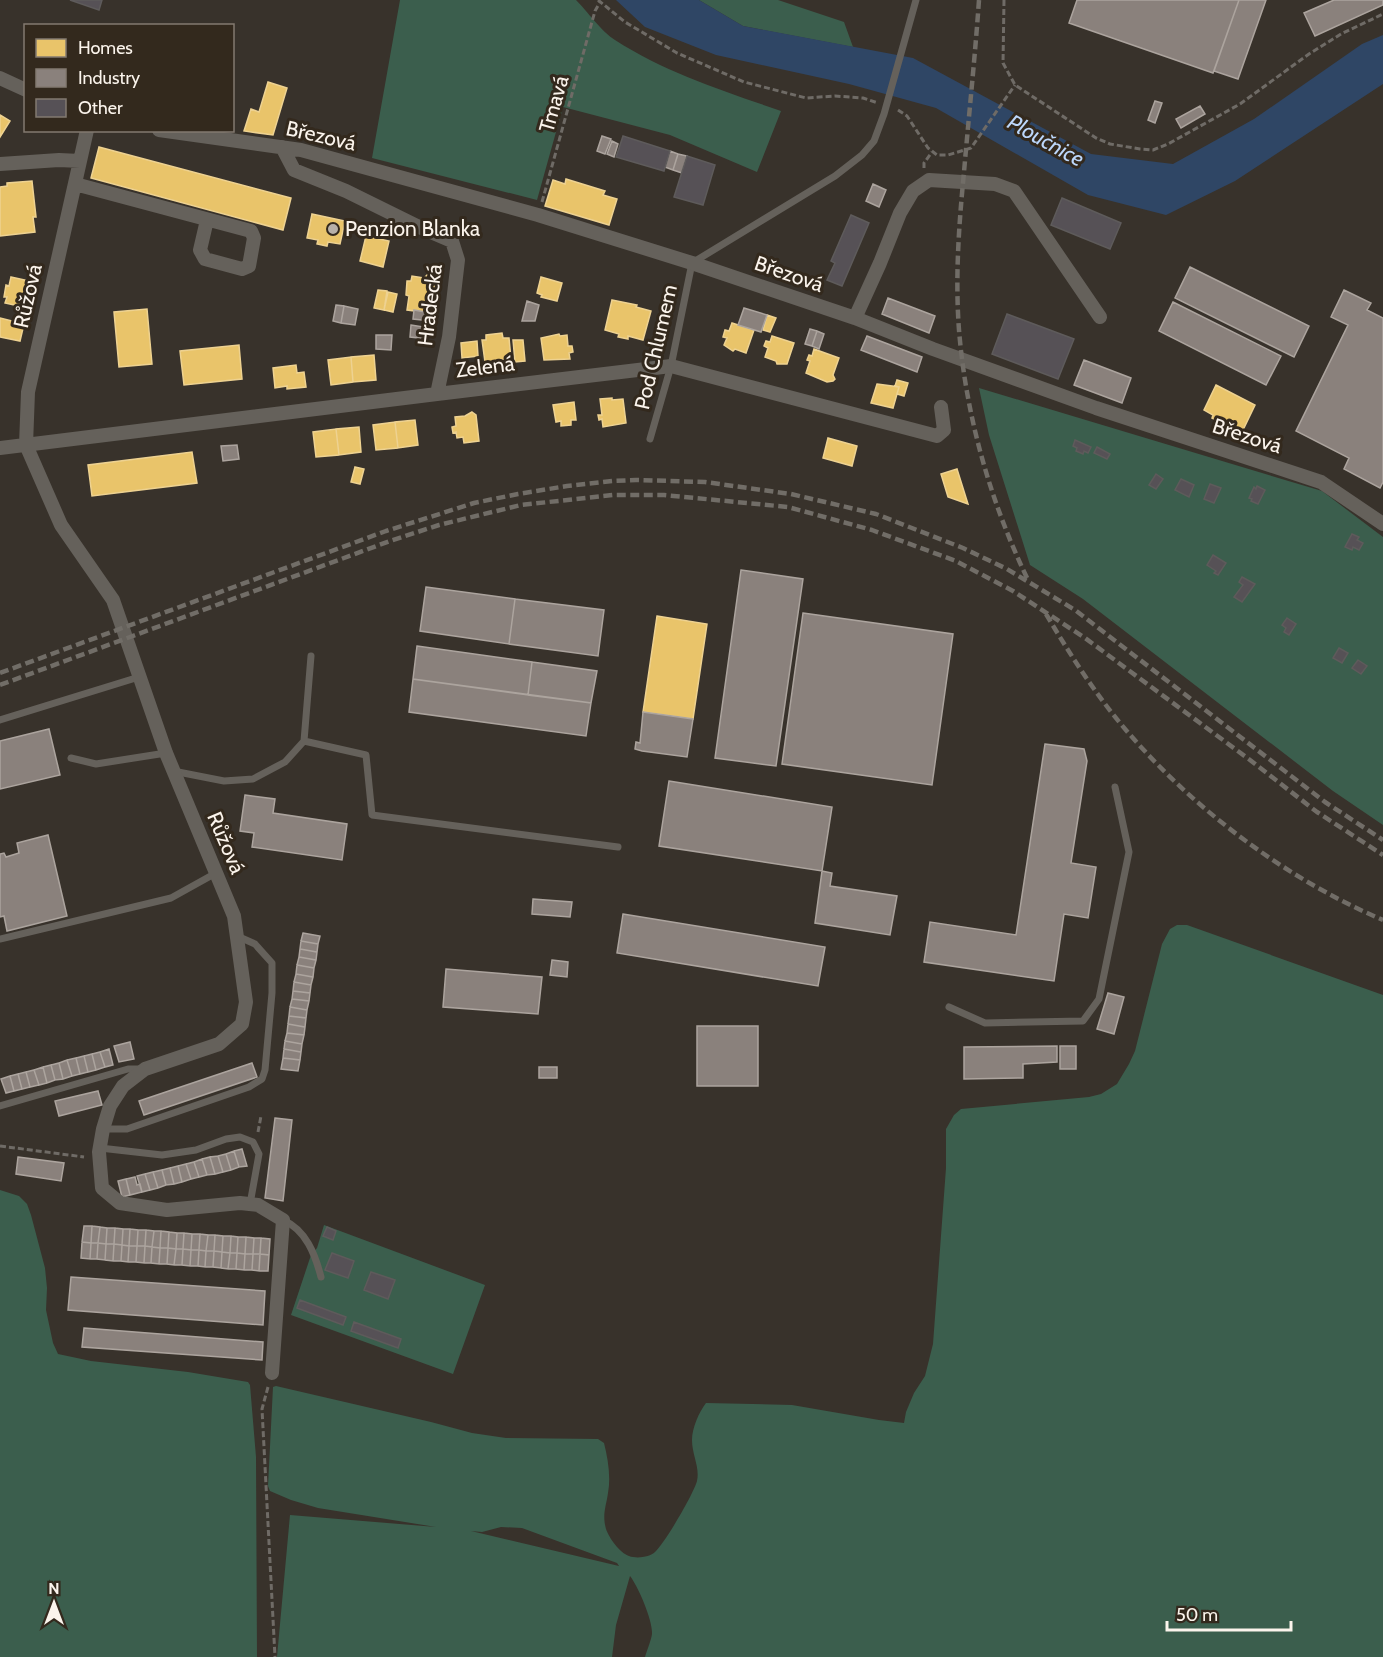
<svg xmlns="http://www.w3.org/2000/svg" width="1383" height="1657" viewBox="0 0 1383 1657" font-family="Cabin,sans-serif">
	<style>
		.green { fill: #3b5e4d; fill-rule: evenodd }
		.water { fill: #2f4665 }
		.homes { fill: #e9c46a; stroke: #eed291; stroke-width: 1.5 }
		.industry { fill: #8a817c; stroke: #aca49e; stroke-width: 1.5 }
		.building { fill: #565156; stroke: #5e5b5b; stroke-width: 1.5 }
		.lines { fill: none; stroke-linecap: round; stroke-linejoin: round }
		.path { stroke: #6f6b66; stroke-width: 3; stroke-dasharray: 6 3; stroke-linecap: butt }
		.service { stroke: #65615b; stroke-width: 7 }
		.minor { stroke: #65615b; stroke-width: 14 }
		.rail { stroke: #716d67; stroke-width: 4.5; stroke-dasharray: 9 4.5; stroke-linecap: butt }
		.poi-dot { fill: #b7b0a8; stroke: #33291d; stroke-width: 2 }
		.labels { text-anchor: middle; stroke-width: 6; stroke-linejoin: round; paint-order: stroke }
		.street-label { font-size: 21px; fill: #fbf4ec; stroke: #33291d }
		.poi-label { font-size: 21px; fill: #fbf4ec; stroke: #33291d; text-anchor: start }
		.water-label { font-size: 22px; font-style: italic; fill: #bcd7fb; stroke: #33291d }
	</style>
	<rect width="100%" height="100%" fill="#38322b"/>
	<!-- green -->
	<path class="green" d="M400 0H576C587 11 602 32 615 40 666 73 724 91 781 111L757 172 670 135 563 107 537 200 372 158Z
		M699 0H778L844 22 853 47 743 26Z
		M979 388 1322 491 1383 537V825L1333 791 1083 599 1030 565 989 435Z
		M1177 925H1187L1383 995V1657H645C647 1650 651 1641 652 1634 653 1621 638 1586 630 1576L616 1625 612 1657H277L290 1515 436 1527 318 1508 291 1500 270 1491 268 1486 273 1387 276 1386 431 1422 472 1433 506 1438 598 1439 604 1443C608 1459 611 1477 608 1493 606 1507 602 1514 606 1529 609 1538 620 1553 629 1556 637 1559 650 1557 655 1552 665 1543 694 1493 697 1481 700 1467 692 1455 692 1440 692 1428 699 1412 706 1403L792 1405 879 1420 904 1423 906 1412 914 1393 925 1376 933 1344 946 1168V1129L954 1115 961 1109 1089 1097 1101 1094 1117 1084 1129 1064 1135 1051 1162 944 1170 929ZM501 1527 522 1528 617 1563 619 1566 471 1531 482 1532Z
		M0 1190 19 1196 27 1204 31 1215 45 1268 47 1288 46 1310 53 1343 58 1354 91 1361 188 1372 248 1382 250 1385 256 1457 257 1657H0Z
		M324 1225 485 1285 453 1374 291 1315 311 1255 317 1248Z"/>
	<!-- water -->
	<path class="water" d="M616 0H699L743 26 913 58 1091 154 1173 164 1254 119 1362 44 1383 35V84L1235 181 1166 215 1088 195 936 108 849 84 716 55 645 27Z"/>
	<!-- homes -->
	<path class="homes" d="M268 82 287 88 273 135 244 131 251 109 259 112Z
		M0 115 10 121 0 137Z
		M99 147 291 198 283 230 91 178Z
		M566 179 605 191 603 195 617 199 609 225 545 206 553 180 565 184Z
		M32 181 36 217H33L35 232 0 236V187L7 186V183Z
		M312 214 345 221 340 244 328 242 327 246 317 244 318 240 307 238Z
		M366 236 389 241 383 267 360 261Z
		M427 275 431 276 435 280 431 313 407 310 409 296 406 295 407 281H411L412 276 424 278Z
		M11 277 34 282 28 308 5 303 7 297H4L6 285 9 286Z
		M541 277 562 283 557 301 541 297 542 295 537 293Z
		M378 290 387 291 384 310 374 308Z
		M388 292 397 294 393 312 384 310Z
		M612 300 637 305 636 307 651 311 643 340 628 336V339L618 337 619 334 605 330Z
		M147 309 152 364 119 367 114 312Z
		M767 315 776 318 770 332 763 330Z
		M0 318 24 324 20 341 0 337Z
		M732 323 754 330 746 353 735 349 733 351 724 345 727 338 723 337 725 330 729 331Z
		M502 333 503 338H509L511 359 485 362 482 340H486V335Z
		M559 334 560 336 567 335 568 346H572L573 352 569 353 570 359 544 360 541 338Z
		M772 336 794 343 787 364H777L776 361 765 357 768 348 764 346 766 341 770 342Z
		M513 340H523L525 361 515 362Z
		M477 341 478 356 462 358 461 343Z
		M239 345 242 379 184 385 180 351Z
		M814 349 839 358 833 375 835 379 833 381 827 382 806 373 810 361 807 360 809 355 812 356Z
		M374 355 376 380 353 382 351 357Z
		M351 357 353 382 331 385 328 360Z
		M296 365 297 373 304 372 306 387 287 389V386L275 388 273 368Z
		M897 380 908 383 904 396 897 394 899 387 895 386Z
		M877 384 899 387 893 408 871 403Z
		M1216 385 1255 405 1243 430 1233 425 1232 428 1212 418 1213 415 1204 410Z
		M612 398V400L623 399 626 423 603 427 602 419 599 420 598 415H602L600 399Z
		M574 402 576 420H571V425L561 426V421L556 422 553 405Z
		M472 412 476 415 479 441 464 443 463 437 457 438 456 432 453 433 452 427 456 426 455 417 465 416Z
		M415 420 418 445 398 448 395 422Z
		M395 422 398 448 376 450 373 425Z
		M359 427 361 452 339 455 336 429Z
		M336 429 339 455 316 457 313 432Z
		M828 438 857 446 852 466 823 458Z
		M192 452 197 483 92 496 88 465Z
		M355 467 364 469 360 484 351 482Z
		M957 469 968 504 948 497 941 474Z
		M657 616 707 624 693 719 643 712Z"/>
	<!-- industry -->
	<path class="industry" d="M1077 0H1239L1213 73 1069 23Z
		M1239 0H1266L1238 79 1214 71Z
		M1334 0H1383V5L1315 36 1304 13Z
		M1155 101 1162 103 1155 123 1148 120Z
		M1200 106 1205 114 1181 128 1176 119Z
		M602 136 611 139 605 154 597 151Z
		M612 141 618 144 614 157 607 154Z
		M670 151 678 154 673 170 665 167Z
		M678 154 687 156 682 173 673 170Z
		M873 184 886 190 879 207 866 201Z
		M1190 267 1309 326 1294 357 1175 298Z
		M1344 290 1371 303 1367 310 1383 318V482L1380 488 1344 469 1349 458 1296 431 1348 325 1331 317Z
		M888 298 935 316 929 333 882 314Z
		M527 301 539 305 535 321H522Z
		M1173 302 1281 356 1266 385 1159 331Z
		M336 305 344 306 341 323 333 321Z
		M344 306 358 309 355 325 341 323Z
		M744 308 767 315 761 332 738 325Z
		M414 310 431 313V321L413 319Z
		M411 325 430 328 428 339 410 337Z
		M810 329 817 331 812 346 805 344Z
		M817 331 824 334 819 349 812 346Z
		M376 335H392L391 350 376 349Z
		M867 336 922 357 917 372 861 350Z
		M1084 360 1131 378 1122 403 1074 385Z
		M237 445 239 459 223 461 221 446Z
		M741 570 803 579 776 766 715 758Z
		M426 587 515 599 509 644 420 631Z
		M515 599 604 610 598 656 509 644Z
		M803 613 953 634 932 785 782 764Z
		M417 646 532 662 528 695 413 679Z
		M532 662 597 671 591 703 528 695Z
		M413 679 591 703 586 736 409 712Z
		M643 712 693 719 687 757 642 751 635 749 636 742 640 743Z
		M49 729 60 775 0 789V741Z
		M1045 744 1084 749 1087 761 1071 863 1096 867 1088 918 1064 914 1054 981 924 962 930 922 1016 935Z
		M669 781 832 807 822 871 659 846Z
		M245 795 275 799 273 813 347 824 342 860 252 847 254 833 240 831Z
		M48 835 67 916 7 931 4 916 0 917V854L4 853 6 857 19 853 17 843Z
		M822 871 832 873 830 886 897 896 890 935 815 923Z
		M533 899 572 902 570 917 532 914Z
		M623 914 825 947 818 986 617 953Z
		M303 933 320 936 318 944 301 941Z
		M301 941 318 944 317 952 300 949Z
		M300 949 317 952 316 960 299 957Z
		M299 957 316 960 314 968 297 965Z
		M552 960 568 962 567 977 550 975Z
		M297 965 314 968 313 977 296 974Z
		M446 969 542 977 538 1014 443 1007Z
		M296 974 313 977 311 985 294 982Z
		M294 982 311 985 310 993 293 991Z
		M293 991 310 993 309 1001 292 999Z
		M1108 993 1124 997 1114 1034 1097 1029Z
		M292 999 309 1001 307 1010 290 1007Z
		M290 1007 307 1010 306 1018 289 1016Z
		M289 1016 306 1018 305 1027 288 1024Z
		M288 1024 305 1027 304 1035 287 1033Z
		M697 1026H758V1086H697Z
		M287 1033 304 1035 302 1044 285 1041Z
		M285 1041 302 1044 301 1052 284 1049Z
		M130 1042 134 1059 119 1062 114 1046Z
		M1057 1046V1062L1023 1064V1078L964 1079V1047Z
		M1060 1046H1076V1069H1060Z
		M109 1049 113 1065 105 1067 100 1052Z
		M284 1049 301 1052 300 1060 283 1058Z
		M100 1052 105 1067 96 1070 92 1054Z
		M92 1054 96 1070 88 1072 84 1056Z
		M84 1056 88 1072 80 1074 76 1058Z
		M76 1058 80 1074 72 1076 67 1060Z
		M283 1058 300 1060 298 1071 281 1069Z
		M67 1060 72 1076 63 1079 59 1063Z
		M59 1063 63 1079 55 1080 51 1065Z
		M252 1063 257 1077 144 1115 139 1101Z
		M51 1065 55 1080 47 1083 43 1067Z
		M43 1067 47 1083 39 1085 34 1070Z
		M539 1067H557V1078H539Z
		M34 1070 39 1085 30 1087 26 1072Z
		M26 1072 30 1087 22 1089 18 1074Z
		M18 1074 22 1089 14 1091 10 1076Z
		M10 1076 14 1091 6 1093 1 1079Z
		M98 1091 102 1105 59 1116 55 1101Z
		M275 1118 292 1120 283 1201 265 1198Z
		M242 1149 247 1166 239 1167 234 1151Z
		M234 1151 239 1167 231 1170 226 1154Z
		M226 1154 231 1170 223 1172 218 1156Z
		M218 1156 223 1172 215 1174 210 1157Z
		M18 1157 64 1163 61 1181 16 1174Z
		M210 1157 215 1174 207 1175 202 1159Z
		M202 1159 207 1175 199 1177 194 1162Z
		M194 1162 199 1177 191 1179 186 1164Z
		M186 1164 191 1179 182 1182 178 1166Z
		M178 1166 182 1182 174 1184 170 1168Z
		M170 1168 174 1184 166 1185 162 1170Z
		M162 1170 166 1185 158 1188 153 1172Z
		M153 1172 158 1188 150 1190 145 1174Z
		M145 1174 150 1190 142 1192 137 1176Z
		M135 1177 137 1185 140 1184 142 1192 130 1195 126 1179Z
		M126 1179 130 1195 122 1197 118 1181Z
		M84 1226H92L91 1243 82 1242Z
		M92 1226 100 1227 98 1243H91Z
		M100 1227 107 1228 106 1244 98 1243Z
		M107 1228H115L114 1244H106Z
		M115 1228 123 1229 122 1245 114 1244Z
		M123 1229H130L129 1246 122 1245Z
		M130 1229 138 1230 137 1246H129Z
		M138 1230H146L145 1246H137Z
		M146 1230 154 1231 152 1247 145 1246Z
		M154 1231H161L160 1248 152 1247Z
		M161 1231 169 1232 168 1248H160Z
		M169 1232 177 1233 176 1249 168 1248Z
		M177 1233H184L183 1249H176Z
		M184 1233 192 1234 191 1250 183 1249Z
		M192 1234H200L199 1250H191Z
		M200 1234 208 1235 206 1251 199 1250Z
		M208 1235H215L214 1251H206Z
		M215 1235 223 1236 222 1252 214 1251Z
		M223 1236H231L230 1253 222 1252Z
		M231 1236 238 1237 237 1253H230Z
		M238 1237H246L245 1254 237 1253Z
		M246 1237 254 1238 253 1254H245Z
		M254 1238H261L260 1254H253Z
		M261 1238 270 1239 269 1255 260 1254Z
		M82 1242 91 1243 90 1259 81 1258Z
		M91 1243H98L97 1259H90Z
		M98 1243 106 1244 105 1260 97 1259Z
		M106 1244H114L113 1261 105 1260Z
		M114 1244 122 1245 121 1261H113Z
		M122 1245 129 1246 128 1262 121 1261Z
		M129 1246H137L136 1262H128Z
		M137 1246H145L144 1263 136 1262Z
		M145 1246 152 1247 151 1263H144Z
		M152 1247 160 1248 159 1264 151 1263Z
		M160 1248H168L167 1264H159Z
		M168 1248 176 1249 174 1265 167 1264Z
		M176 1249H183L182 1265H174Z
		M183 1249 191 1250 190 1266 182 1265Z
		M191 1250H199L198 1266H190Z
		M199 1250 206 1251 205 1267 198 1266Z
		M206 1251H214L213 1267H205Z
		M214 1251 222 1252 221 1268 213 1267Z
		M222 1252 230 1253 228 1269 221 1268Z
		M230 1253H237L236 1269H228Z
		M237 1253 245 1254 244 1270 236 1269Z
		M245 1254H253L252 1270H244Z
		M253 1254H260L259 1271 252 1270Z
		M260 1254 269 1255 268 1271H259Z
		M71 1277 265 1291 263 1325 68 1310Z
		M84 1328 263 1342 262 1360 82 1347Z"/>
	<!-- building -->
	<path class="building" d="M70 0H102L99 10Z
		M623 136 670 151 664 171 616 157Z
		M687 156 715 165 703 205 674 197Z
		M1062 198 1121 223 1110 249 1051 225Z
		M851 215 869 223 842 286 827 280 835 263 831 261Z
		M1007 314 1074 339 1058 379 992 354Z
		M1075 440 1091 447 1088 453 1084 451 1083 454 1076 451 1077 448 1073 446Z
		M1097 447 1110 454 1107 459 1094 453Z
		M1156 474 1163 479 1156 489 1149 485Z
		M1181 479 1194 485 1189 497 1175 490Z
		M1210 484 1221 488 1214 503 1204 499Z
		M1257 486 1265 490 1258 504 1251 501 1252 499 1249 498 1254 487 1256 489Z
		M1352 534 1359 537 1357 540 1363 543 1359 550 1353 547 1352 550 1345 547Z
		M1213 555 1226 563 1218 575 1214 573 1216 571 1207 565Z
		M1242 577 1255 584 1242 602 1234 597 1243 585 1239 582Z
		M1287 618 1296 624 1289 635 1284 632 1286 628 1282 625Z
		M1339 648 1348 653 1342 663 1333 658Z
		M1358 660 1367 666 1361 674 1352 668Z
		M327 1227 336 1231 333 1240 323 1236Z
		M332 1253 354 1261 348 1278 325 1270Z
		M371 1272 395 1280 388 1299 364 1290Z
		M300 1300 346 1317 343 1325 297 1308Z
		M354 1322 401 1339 398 1348 351 1331Z"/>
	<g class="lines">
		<!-- path -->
		<path class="path" d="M598 0 625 22 677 53 744 82 806 98 835 96 863 98 878 103
			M1004 0 1003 63 1015 85 1096 138 1110 144 1140 149 1153 150 1168 144 1240 104 1309 54 1341 34 1383 14
			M898 110 907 116 928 148 937 155H948L971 148 1015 85
			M924 168V163L932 152
			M542 202 595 11 600 2
			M258 1132 261 1116
			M0 1146 84 1157
			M268 1387 262 1409 275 1657"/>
		<!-- service -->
		<path class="service" d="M650 439 671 366 692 263 835 176 862 155 874 141 884 114 916 0
			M0 720 139 677
			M304 741 366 755 372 815 618 847
			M71 758 96 764 166 753
			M173 771 224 781 253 779 285 762 304 741 311 656
			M0 939 171 898 216 873
			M949 1007 985 1023 1083 1021 1099 999 1129 852 1115 787
			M0 1106 128 1069H142
			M103 1129H127L249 1087 262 1079 265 1070 272 993V963L255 944 237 936
			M100 1148 162 1155 196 1150 226 1139 240 1137 253 1142 259 1154 250 1204
			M283 1220C306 1230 315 1254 321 1277"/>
		<!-- minor -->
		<path class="minor" d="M0 78 26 90
			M87 130 28 392 26 445 61 525 113 600 166 753 234 916 246 1002 242 1024 219 1044 145 1069 123 1086 110 1106 103 1129 99 1152 102 1188 120 1203 167 1210 240 1203 258 1205 283 1220 272 1373
			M159 130 301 150 538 215 692 263 855 318 933 349 1096 408 1321 482 1383 524
			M282 147 294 170 346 191 417 226 452 241 458 260 449 337 437 394
			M0 164 59 160 80 161
			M75 184 251 231 254 238 249 266 242 269 205 259 200 250 207 220
			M855 318 880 263 900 213 913 191 929 180 995 184 1014 191 1100 317
			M0 448 437 394 671 366 937 436 944 430 941 407"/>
		<!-- rail -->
		<path class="rail" d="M979 0C975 57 969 114 964 172 959 224 955 277 959 330 966 417 991 504 1029 582
			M1046 614C1068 651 1092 689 1120 723 1189 806 1284 878 1383 920
			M0 673 386 531 474 503 518 494 567 486 613 481 636 480 705 482 791 494 876 514 963 548 1007 569 1075 610 1325 802 1383 840
			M0 685 390 541 439 525 521 505 613 495H664L788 507 872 530 956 561 1013 591 1085 638 1250 760 1317 812 1383 855"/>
	</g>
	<!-- markers -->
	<circle class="poi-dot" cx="333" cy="229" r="6"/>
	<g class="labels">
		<!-- street labels -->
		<g class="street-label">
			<text transform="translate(554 104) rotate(-74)" y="7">Tmavá</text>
			<text transform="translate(321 136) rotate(13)" y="7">Březová</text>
			<text transform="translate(789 274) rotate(19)" y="7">Březová</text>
			<text transform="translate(28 296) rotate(-77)" y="7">Růžová</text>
			<text transform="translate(430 305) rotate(-83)" y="7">Hradecká</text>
			<text transform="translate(656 347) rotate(-77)" y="7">Pod Chlumem</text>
			<text transform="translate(485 367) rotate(-7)" y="7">Zelená</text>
			<text transform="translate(1247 436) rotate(18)" y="7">Březová</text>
			<text transform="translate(226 843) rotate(67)" y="7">Růžová</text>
		</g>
		<!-- poi labels -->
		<g class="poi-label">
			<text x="345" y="236">Penzion Blanka</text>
		</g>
		<!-- water labels -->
		<g class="water-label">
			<text transform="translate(1046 140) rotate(29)" y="8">Ploučnice</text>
		</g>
	</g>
	<!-- legend -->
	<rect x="24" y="24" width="210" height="108" fill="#33291d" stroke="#837a70" stroke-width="1.5"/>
	<rect x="36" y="39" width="30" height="18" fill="#e9c46a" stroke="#837a70" stroke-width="1.5"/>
	<text x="78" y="54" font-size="18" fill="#fbf4ec">Homes</text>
	<rect x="36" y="69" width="30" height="18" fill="#8a817c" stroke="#837a70" stroke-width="1.5"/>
	<text x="78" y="84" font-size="18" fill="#fbf4ec">Industry</text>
	<rect x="36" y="99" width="30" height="18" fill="#565156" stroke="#837a70" stroke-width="1.5"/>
	<text x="78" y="114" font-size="18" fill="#fbf4ec">Other</text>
	<!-- north arrow -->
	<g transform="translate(54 1603)" stroke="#33291d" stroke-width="4.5" paint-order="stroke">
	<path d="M0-4.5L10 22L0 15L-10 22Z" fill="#fbf4ec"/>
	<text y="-9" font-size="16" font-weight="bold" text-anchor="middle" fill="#fbf4ec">N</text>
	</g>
	<!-- scale -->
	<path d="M1167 1621v9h124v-9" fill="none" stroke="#fbf4ec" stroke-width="3"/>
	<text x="1176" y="1621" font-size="18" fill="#fbf4ec" stroke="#33291d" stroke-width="4.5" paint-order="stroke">50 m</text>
</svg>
